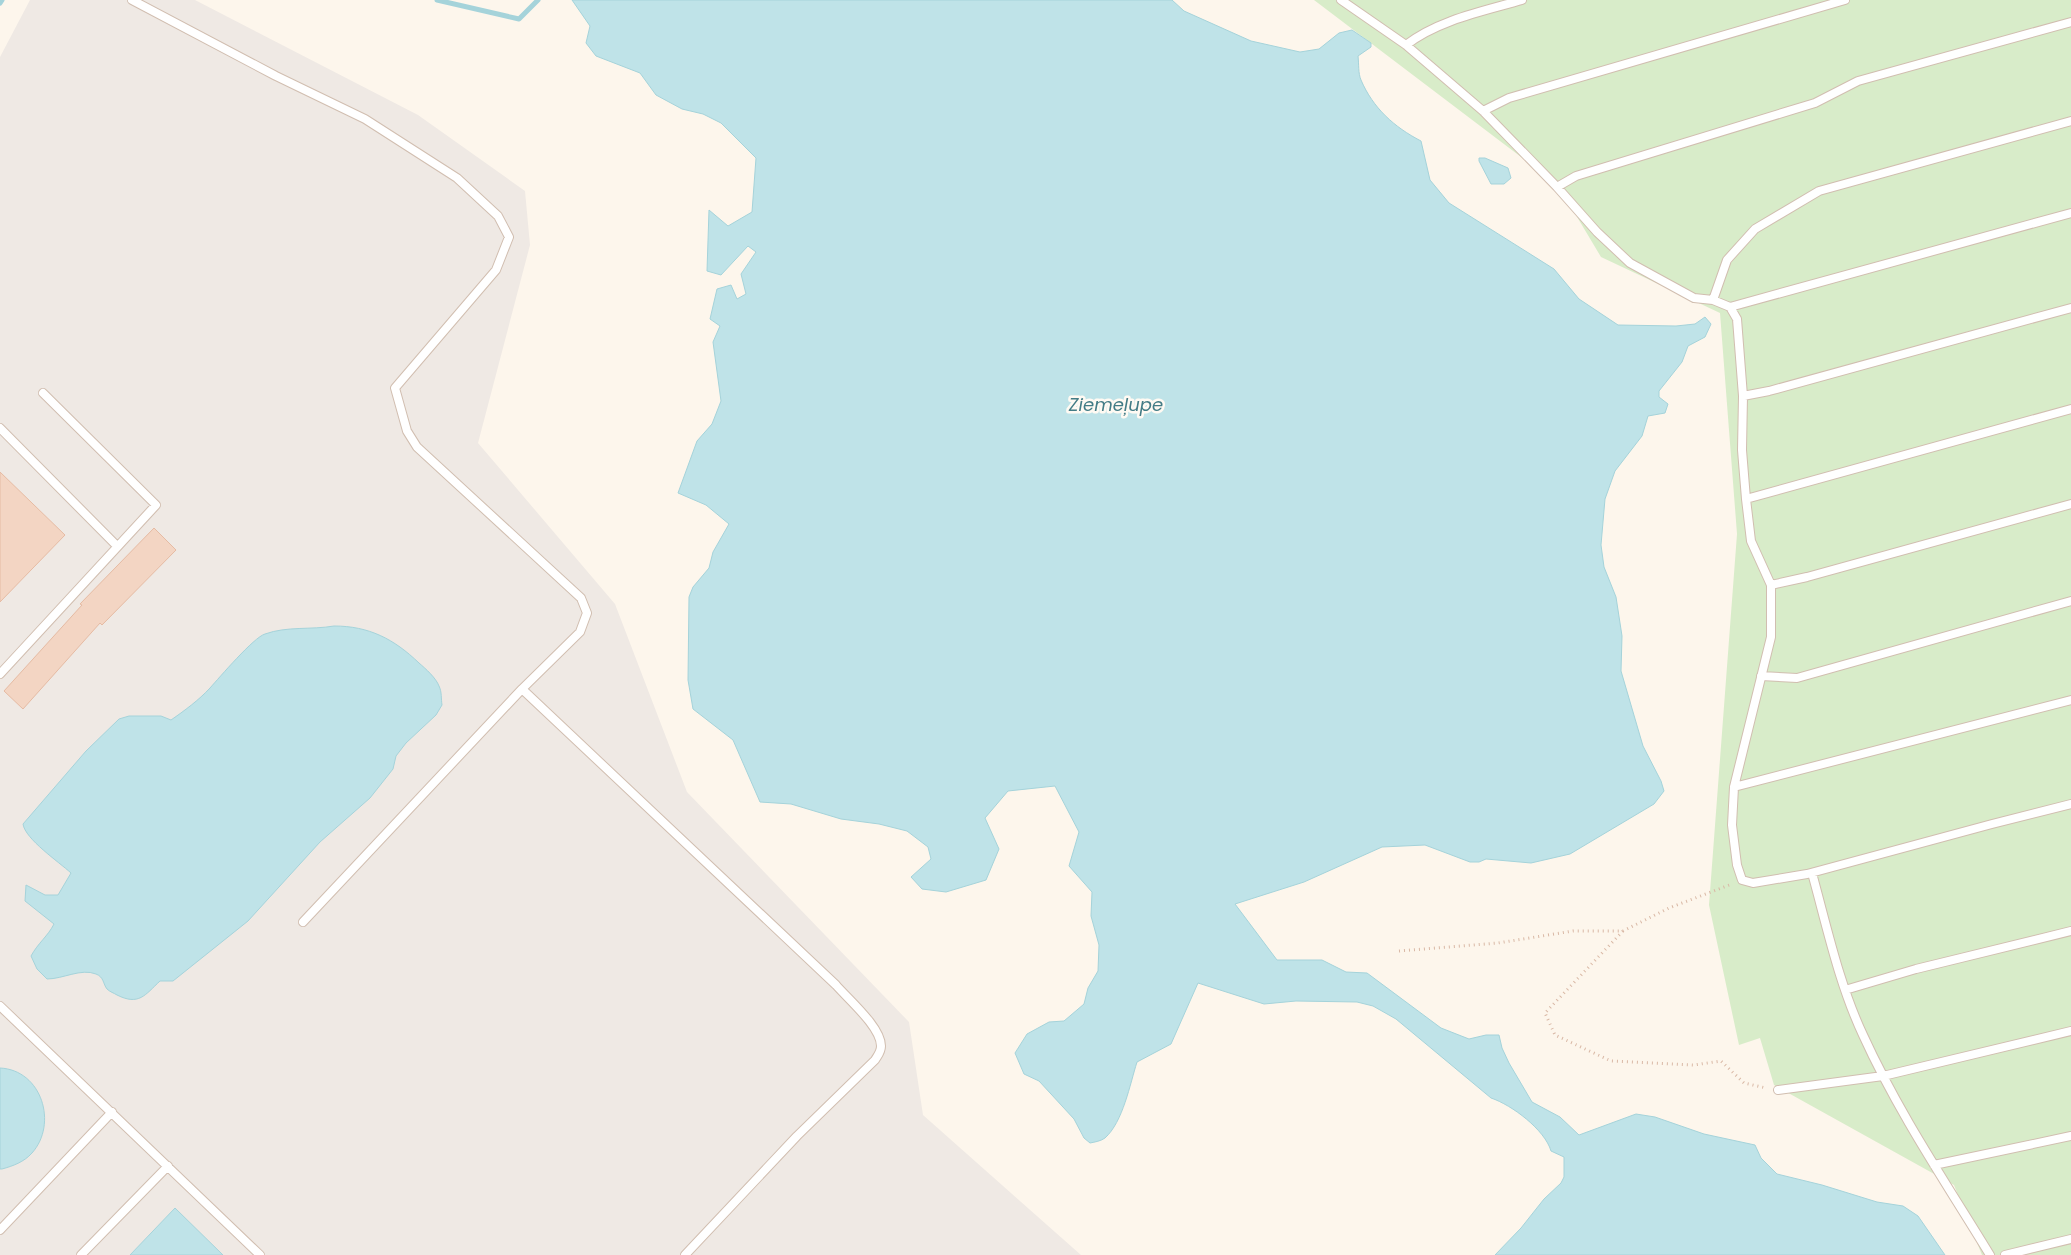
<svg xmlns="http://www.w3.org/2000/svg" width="2071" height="1255" viewBox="0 0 2071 1255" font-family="Poppins,sans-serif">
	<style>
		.industrial { fill: #efe9e4 }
		.green { fill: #d8ecc9 }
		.water { fill: #bfe3e8; stroke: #a5d3da }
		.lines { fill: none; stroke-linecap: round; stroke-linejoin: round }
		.stream { stroke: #a5d3da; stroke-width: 5 }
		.building { fill: #f3d5c3; stroke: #e6bba3 }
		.lane-casing { stroke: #d1beb0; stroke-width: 10 }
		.path { stroke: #d9b8a5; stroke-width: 3; stroke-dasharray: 1 4; stroke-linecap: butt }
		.lane { stroke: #fff; stroke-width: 8 }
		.labels { text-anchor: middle; stroke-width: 5; stroke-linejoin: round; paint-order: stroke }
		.water-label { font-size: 18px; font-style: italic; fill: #437c86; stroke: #fffaf3 }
	</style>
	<rect width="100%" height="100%" fill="#fdf6ec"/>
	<!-- industrial -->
	<path class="industrial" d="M30 0H195L418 115 525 191 530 245 478 443 615 604 687 792 909 1022 923 1115 1081 1255H0V57Z"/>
	<!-- green -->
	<path class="green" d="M1314 0H2071V1255H1982L1954 1185 1774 1085 1760 1038 1739 1045 1709 905 1737 534 1720 313 1601 257 1558 185Z"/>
	<!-- water -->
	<path class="water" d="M572 0H1172L1184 11 1251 41 1300 52 1319 49 1339 33 1352 30 1371 43V47L1358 56C1359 64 1358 73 1361 80 1373 108 1394 127 1421 141L1430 180 1449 203 1554 269 1579 299 1618 325 1676 326 1695 324 1705 317 1711 324 1705 337 1688 346 1682 362 1659 391V397L1668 404 1665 413 1648 416 1642 436 1615 471 1605 499 1601 545 1604 567 1616 597 1622 636 1621 671 1643 746 1661 781 1664 791 1654 804 1570 854 1531 863 1486 859 1479 862H1470L1425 845 1382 847 1304 882 1235 904 1277 960H1322L1346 972 1367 973 1441 1028 1469 1039 1486 1035H1499L1502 1048 1509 1063 1532 1102 1560 1117 1579 1135 1636 1114 1655 1117 1704 1134 1755 1145 1761 1158 1777 1174 1822 1185 1877 1202 1903 1206 1918 1216 1945 1255H1495L1521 1228 1544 1199 1561 1183 1564 1177V1157L1551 1151C1545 1130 1512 1105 1491 1098L1396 1019 1373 1006 1357 1002 1296 1001 1264 1004 1198 983 1171 1044 1137 1062C1130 1084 1123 1122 1105 1138 1101 1141 1095 1142 1090 1143L1084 1138 1074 1119 1039 1081 1024 1074 1015 1053 1027 1034 1049 1022 1064 1021 1084 1004 1088 988 1098 971 1099 945 1091 916 1092 892 1069 866 1079 832 1055 786 1008 791 985 818 999 849 986 880 946 892 922 889 911 877 931 859 928 847 907 831 879 824 841 819 791 804 760 802 733 740 693 709 688 680 689 597 693 587 709 568 713 552 729 524 706 505 678 493 697 441 712 424 721 401 713 342 720 326 710 319 717 289 731 285 737 299 746 294 741 274 756 252 748 246 721 275 707 271 709 210 728 226 752 212 756 158 721 123 703 114 682 109 656 95 640 73 596 56 586 43 590 26Z
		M1479 158H1485L1508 168 1511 178 1504 184H1491L1479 161Z
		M334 626C369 626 394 639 419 663 426 669 436 678 439 686 442 692 441 699 442 705L436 715 406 743 396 756 393 769 370 798 320 842 248 921 173 981H160C145 995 139 1006 117 995 114 993 110 992 107 989 103 984 104 977 96 974 81 968 63 979 47 979L37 969 31 956C38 943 48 936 54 924L25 901 26 885 45 895H58L71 873C59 862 25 839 23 824L86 751 119 719 129 716H161L171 720C184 711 199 700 210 688 219 678 254 637 265 634 287 626 311 630 334 626Z
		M0 1068C42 1070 58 1124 32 1153 24 1162 13 1166 2 1169H0Z
		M175 1208 223 1255H130Z"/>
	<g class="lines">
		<!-- stream -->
		<path class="stream" d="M437 0 519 19 538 0
			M0 3 2 0"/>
	</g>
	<!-- building -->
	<path class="building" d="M0 472 65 535 0 602Z
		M154 528 176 550 102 625 100 623 23 709 4 691 82 605 80 604Z"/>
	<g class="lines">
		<defs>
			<path id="lane" d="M132 0 276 76 365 119 457 178 498 216 509 237 496 270 395 388 407 431 417 447 581 598 587 613 580 632 522 689 303 922
				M1341 0 1406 45 1483 111 1557 187 1597 232 1630 263 1694 298 1713 300 1730 307 1737 319 1743 396 1742 450 1746 499 1751 541 1771 585V637L1734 787 1732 825 1737 865 1742 880 1753 883 1807 874 1992 824 2071 804
				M1406 45C1438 20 1484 11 1522 0
				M1483 111 1509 98 1845 0
				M1557 187 1576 176 1815 103 1858 81 2071 22
				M1713 300 1727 260 1755 229 1819 191 2071 121
				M1730 307 2071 213
				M1743 396 1769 391 2071 308
				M0 428 117 546
				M1746 499 2071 409
				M1771 585 1807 577 2071 504
				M0 674 156 505 43 393
				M1761 676 1797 678 2071 601
				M522 689 836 985C848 999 881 1027 881 1046 881 1052 878 1055 875 1060L797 1136 685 1255
				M1734 787 2071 700
				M1812 873C1827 927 1839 984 1863 1035 1898 1112 1946 1183 1990 1255
				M1845 990 1916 969 2071 931
				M0 1006 260 1255
				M1778 1090 1883 1076 2071 1031
				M1934 1165 2071 1136
				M0 1230 112 1112
				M81 1255 168 1166
				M2005 1255 2071 1239"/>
		</defs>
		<!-- lane casing -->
		<use href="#lane" class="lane-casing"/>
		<!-- path -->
		<path class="path" d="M1623 931 1545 1013 1555 1035 1611 1061 1694 1065 1721 1061 1744 1083 1766 1088
			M1399 951 1498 943 1573 931H1623L1669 908 1732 884"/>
		<!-- lane -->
		<use href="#lane" class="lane"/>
	</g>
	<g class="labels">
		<!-- water labels -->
		<g class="water-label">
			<text x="1116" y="411">Ziemeļupe</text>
		</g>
	</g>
</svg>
